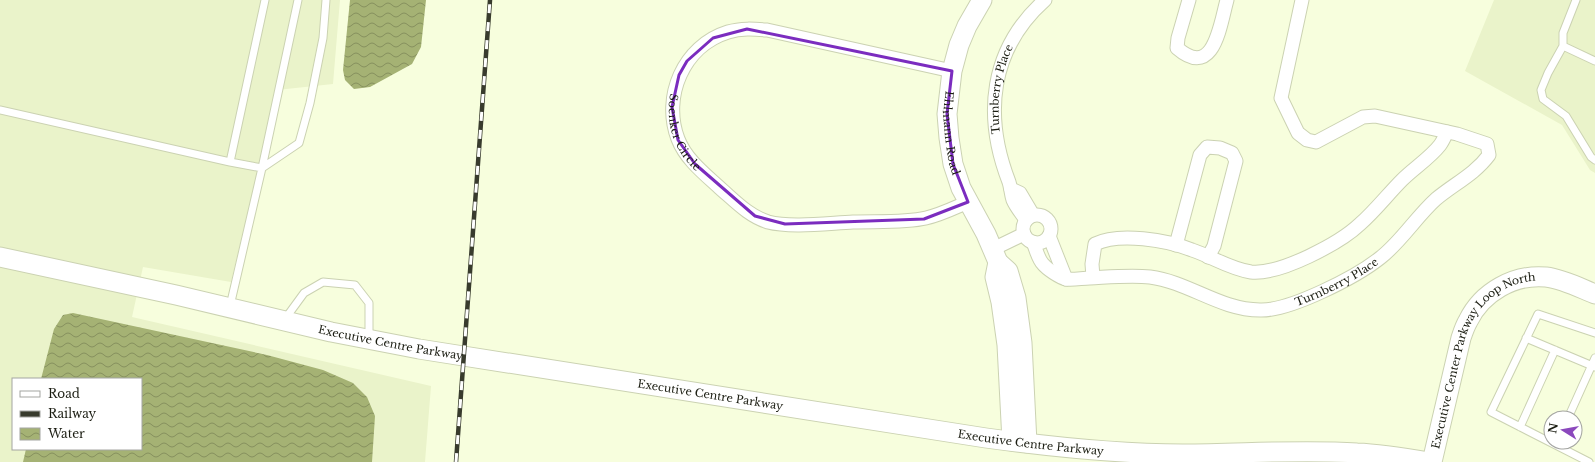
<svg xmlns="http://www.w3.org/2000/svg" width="1595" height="462" viewBox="0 0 1595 462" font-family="'Libre Baskerville',serif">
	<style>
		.built { fill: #eaf3ca; fill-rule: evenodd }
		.water { fill: url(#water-waves) }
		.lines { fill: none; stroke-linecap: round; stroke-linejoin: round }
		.lane-casing { stroke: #cbd2b2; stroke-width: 9 }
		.street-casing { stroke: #cbd2b2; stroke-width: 15 }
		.secondary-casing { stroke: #cbd2b2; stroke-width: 21 }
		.lane { stroke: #fff; stroke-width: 7 }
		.street { stroke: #fff; stroke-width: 13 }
		.secondary { stroke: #fff; stroke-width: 19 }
		.rail-casing { stroke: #383b2d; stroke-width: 4.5 }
		.rail { stroke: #fff; stroke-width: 3; stroke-dasharray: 9; stroke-linecap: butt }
		.marked { fill: none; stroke: #7b2cbf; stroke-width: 3; stroke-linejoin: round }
		.labels { text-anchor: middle; stroke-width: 3; stroke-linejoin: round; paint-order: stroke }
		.street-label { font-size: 11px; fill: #1c1e13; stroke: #fff }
	</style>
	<defs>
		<pattern id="water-waves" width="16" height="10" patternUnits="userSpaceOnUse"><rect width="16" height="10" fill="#a5b274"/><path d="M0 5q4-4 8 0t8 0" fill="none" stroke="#86905e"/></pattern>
	</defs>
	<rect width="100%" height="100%" fill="#f7fedd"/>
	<!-- built -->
	<path class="built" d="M0 0H340L333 84 277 90 231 282 143 267 132 317 431 386 425 462H0ZM13 379H141V449H13Z
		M1494 0H1595V173L1590 170 1562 125 1465 71Z"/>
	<!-- water -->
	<path class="water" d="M350 0H426L421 47 412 64 370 87 354 89 345 80 343 70Z
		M73 313 267 355 323 370 353 383 367 397 375 416 372 462H23L26 449H141V379H41L54 329 63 315Z"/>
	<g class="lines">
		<defs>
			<path id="lane" d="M1576 0 1563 33V46L1548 73 1541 90 1543 99 1566 116 1591 157 1595 160
				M1563 46 1595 61
				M0 110 230 162 262 168 299 143 310 103 323 38 326 0
				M230 162 265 0
				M230 306 262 168 298 0
				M285 319 304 293 323 282 355 285 369 303V338
				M1526 338 1595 367
				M1568 418 1595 358
				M1520 427 1555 350
				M1589 462 1491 412 1538 314 1595 333"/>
			<g id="street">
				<path d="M1189 0 1178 38 1177 48C1214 80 1220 25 1227 0"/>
				<path id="s1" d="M952 71 767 30C754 29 741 28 728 32 683 46 662 97 678 139 686 160 706 175 721 189 736 202 749 216 768 222 791 228 829 223 853 222 874 221 905 223 926 218 940 215 954 208 968 202"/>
				<path d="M1011 189 1020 193 1033 215"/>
				<circle cx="1037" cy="229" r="14"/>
				<path id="s2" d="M1026 220C1022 214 1016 207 1013 200 1011 194 1011 188 1009 182 983 115 990 49 1045 0"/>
				<path d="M1049 236 1066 279"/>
				<path id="s3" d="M1033 242C1036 249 1038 259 1043 264 1047 269 1059 277 1066 279 1073 280 1083 278 1090 278 1110 277 1131 275 1150 277 1189 282 1220 310 1260 310 1290 311 1356 277 1380 258 1401 242 1416 217 1436 199 1454 184 1475 174 1489 155L1487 144 1457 134 1375 116 1363 117 1316 142 1307 140 1298 133 1281 98 1302 0"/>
				<path d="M1176 245 1200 155 1207 147 1220 148 1232 153 1236 161 1214 246 1208 257"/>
				<path d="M993 249 1024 234"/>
				<path d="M1093 277 1092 264 1095 244C1119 232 1167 240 1192 250 1213 257 1230 269 1251 272 1280 275 1340 243 1360 224 1375 211 1388 194 1402 180 1414 168 1430 158 1440 145 1443 141 1445 136 1447 132"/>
			</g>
			<g id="secondary">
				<path id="s4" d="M982 0 967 26 959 45 952 71 947 114 949 138 953 164 961 188 986 234 998 262 1008 271 1016 298 1022 343 1027 443"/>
				<path id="s5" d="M0 257 176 295 331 332 419 349 986 438C1052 447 1117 454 1183 454 1241 454 1299 449 1357 453 1381 454 1405 458 1429 462"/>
				<path d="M998 262 995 277 1001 302 1007 345 1012 441"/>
				<path id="s6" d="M1432 462 1461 338C1463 332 1465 326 1468 321 1482 292 1514 274 1546 277 1563 279 1580 288 1595 294"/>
			</g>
		</defs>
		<!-- lane casing -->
		<use href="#lane" class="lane-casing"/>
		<!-- street casing -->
		<use href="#street" class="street-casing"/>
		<!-- secondary casing -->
		<use href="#secondary" class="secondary-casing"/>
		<!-- lane -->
		<use href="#lane" class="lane"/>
		<!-- street -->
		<use href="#street" class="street"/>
		<!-- secondary -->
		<use href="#secondary" class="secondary"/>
		<defs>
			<path id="rail" d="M456 462 490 0"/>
		</defs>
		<!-- rail casing -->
		<use href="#rail" class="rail-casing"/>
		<!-- rail -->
		<use href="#rail" class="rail"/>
	</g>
	<!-- marked area -->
	<path class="marked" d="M747 29 952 71 947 114 953 164 968 202 924 219 785 224 755 216 695 164 678 140 672 107 679 75 687 61 713 38Z"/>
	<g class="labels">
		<!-- street labels -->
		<g class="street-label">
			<text dy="4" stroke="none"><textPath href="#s2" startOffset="138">Turnberry Place</textPath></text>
			<text dy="4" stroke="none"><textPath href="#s1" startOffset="356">Soenker Circle</textPath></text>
			<text dy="4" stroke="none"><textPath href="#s4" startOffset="140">Ehlmann Road</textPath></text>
			<text dy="4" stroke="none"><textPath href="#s3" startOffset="334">Turnberry Place</textPath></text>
			<text dy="4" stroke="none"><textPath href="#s5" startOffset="400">Executive Centre Parkway</textPath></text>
			<text dy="4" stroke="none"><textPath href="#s6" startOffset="122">Executive Center Parkway Loop North</textPath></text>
			<text dy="4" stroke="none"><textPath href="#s5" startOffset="724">Executive Centre Parkway</textPath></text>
			<text dy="4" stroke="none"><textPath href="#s5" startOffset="1048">Executive Centre Parkway</textPath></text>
		</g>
	</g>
	<!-- legend -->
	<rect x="12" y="378" width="130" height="72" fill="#ffffff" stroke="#a4a5a1"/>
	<rect x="20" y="391" width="20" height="6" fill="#ffffff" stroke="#a4a5a1"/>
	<text x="48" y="398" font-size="12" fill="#1c1e13">Road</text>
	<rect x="20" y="411" width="20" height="6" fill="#383b2d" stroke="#a4a5a1"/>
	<text x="48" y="418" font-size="12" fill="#1c1e13">Railway</text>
	<rect x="20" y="428" width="20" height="12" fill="url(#water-waves)" stroke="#a4a5a1"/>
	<text x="48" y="438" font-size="12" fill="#1c1e13">Water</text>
	<!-- north arrow -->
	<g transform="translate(1563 430) rotate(281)"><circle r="19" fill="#ffffff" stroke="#a4a5a1"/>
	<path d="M0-3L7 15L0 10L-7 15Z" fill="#8b48bd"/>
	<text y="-6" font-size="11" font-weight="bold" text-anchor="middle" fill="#1c1e13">N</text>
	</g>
</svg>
